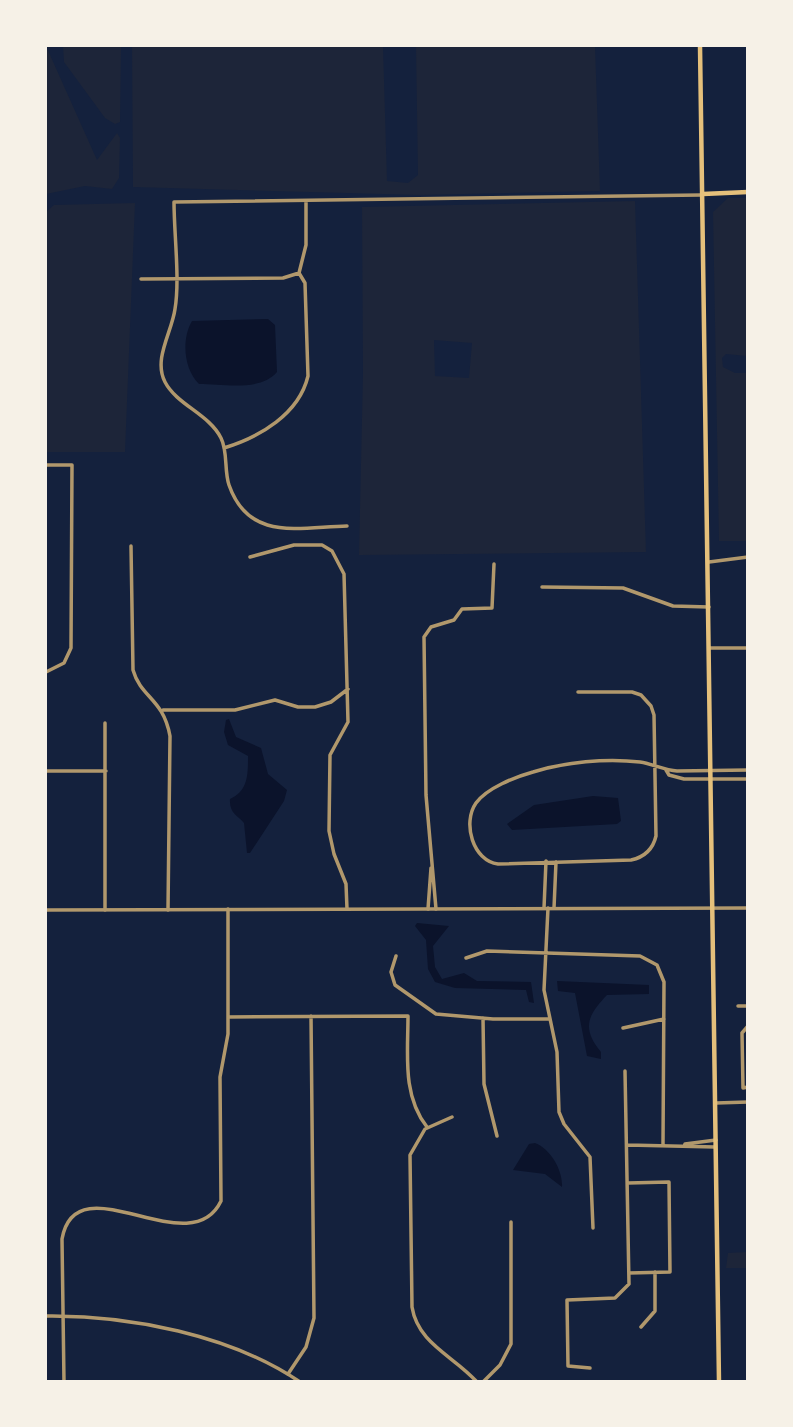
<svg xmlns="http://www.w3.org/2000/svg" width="793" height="1427" viewBox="0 0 793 1427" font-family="Lato,sans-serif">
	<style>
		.green { fill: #1d2539; fill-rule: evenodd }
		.water { fill: #0b132b }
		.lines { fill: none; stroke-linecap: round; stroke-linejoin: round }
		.minor { stroke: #b1986c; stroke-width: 3.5 }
		.tertiary { stroke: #b1986c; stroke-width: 3.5 }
		.secondary { stroke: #e5c07b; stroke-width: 4.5 }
	</style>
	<rect width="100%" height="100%" fill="#14213d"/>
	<!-- green -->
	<path class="green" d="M46 46 97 160 117 133 120 138 119 178 112 189 85 186 46 194Z
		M63 46H121L120 122 115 124 105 118 64 62Z
		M132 46H383L387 181 408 183 418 175 416 46H595L600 191 419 195 133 187Z
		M728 198H747V356L726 354 722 358 723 367 735 373H747V541H719L713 212Z
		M635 201 646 552 359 555 363 373 362 207ZM434 340 472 343 469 378 435 376Z
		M135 203 125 452H46V212L54 205Z
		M747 1252V1268H726L728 1253Z"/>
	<!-- water -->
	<path class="water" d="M268 319 275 325 277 372C260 392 223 384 199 384 184 369 181 340 192 321Z
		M229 719 236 737 261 748 268 774 287 790 284 801 250 853H247L244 823C237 815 229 813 230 799 248 791 248 775 248 756L228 745 224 732 226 720Z
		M593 796 618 798 621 821 617 824 512 830 507 824 534 805Z
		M417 923 449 926 433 946 435 967 442 979 464 973 477 981 531 982 534 1003 529 1002 526 990 455 988 435 982 428 969 426 940 415 926Z
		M557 981 649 985V994L607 995C588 1015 581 1028 601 1052V1059L587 1056 575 993 558 991Z
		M535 1143C551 1149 563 1171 562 1187L545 1174 513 1170 529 1144Z"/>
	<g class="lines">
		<!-- minor -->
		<path class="minor" d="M141 279 283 278 299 273 306 245V201
			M224 448C260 437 299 414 308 376L305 283 299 273
			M46 465H72L71 648 64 663 46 672
			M347 526C299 527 249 542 229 485 224 470 228 452 221 438 209 414 177 405 165 382 153 359 172 332 175 309 180 279 174 234 174 202L701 195
			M131 546 133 670C141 698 163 698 170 736L168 910
			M250 557 294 545H322L332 551 344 574 348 722 330 755 329 831 334 854 346 884 347 909
			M709 562 748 557
			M542 587 623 588 673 606 709 607
			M710 648H748
			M578 692H632L641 695 651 706 654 715 656 836C653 849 645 857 631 860L498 864C473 861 462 823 476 803 487 788 515 777 533 772 565 762 606 758 640 762 653 764 664 770 677 771L748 770
			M163 710H235L275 700 298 707H315L331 702 348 689
			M105 723V910
			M666 770 669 775 684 779H748
			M46 771H106
			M544 908 546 861
			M548 908 544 990 557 1052 559 1112 564 1124 590 1157 593 1228
			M554 908 556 862
			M428 909 431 868
			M436 909 426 795 424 637 431 627 454 620 462 609 492 608 494 564
			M396 956 391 972 395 985 436 1014 493 1019H550
			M466 958 487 951 640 956 657 965 664 982 663 1145
			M738 1006H748
			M228 1017 408 1016C408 1054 402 1095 427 1127
			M483 1018 484 1084 497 1136
			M748 1026 742 1033 743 1088 748 1087
			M623 1028 664 1019
			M716 1103 748 1102
			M452 1117 425 1129 410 1155 412 1307C418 1344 454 1356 477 1382
			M685 1144 716 1140
			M627 1145 715 1147
			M628 1183 669 1182 670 1272 629 1273
			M641 1327 655 1311V1272
			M590 1368 568 1366 567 1300 615 1298 629 1284 625 1071
			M288 1374 306 1347 314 1318 311 1016
			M64 1382 62 1239C76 1160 190 1266 221 1201L220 1077 228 1034V909
			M483 1382 500 1365 511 1344V1222"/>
		<!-- tertiary -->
		<path class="tertiary" d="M46 910 748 908
			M46 1316C129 1315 231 1335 300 1382"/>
		<!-- secondary -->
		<path class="secondary" d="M700 46 719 1382
			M703 194 748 192"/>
	</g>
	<!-- border -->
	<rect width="793" height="1427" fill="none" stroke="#f6f1e7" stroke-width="94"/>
</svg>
